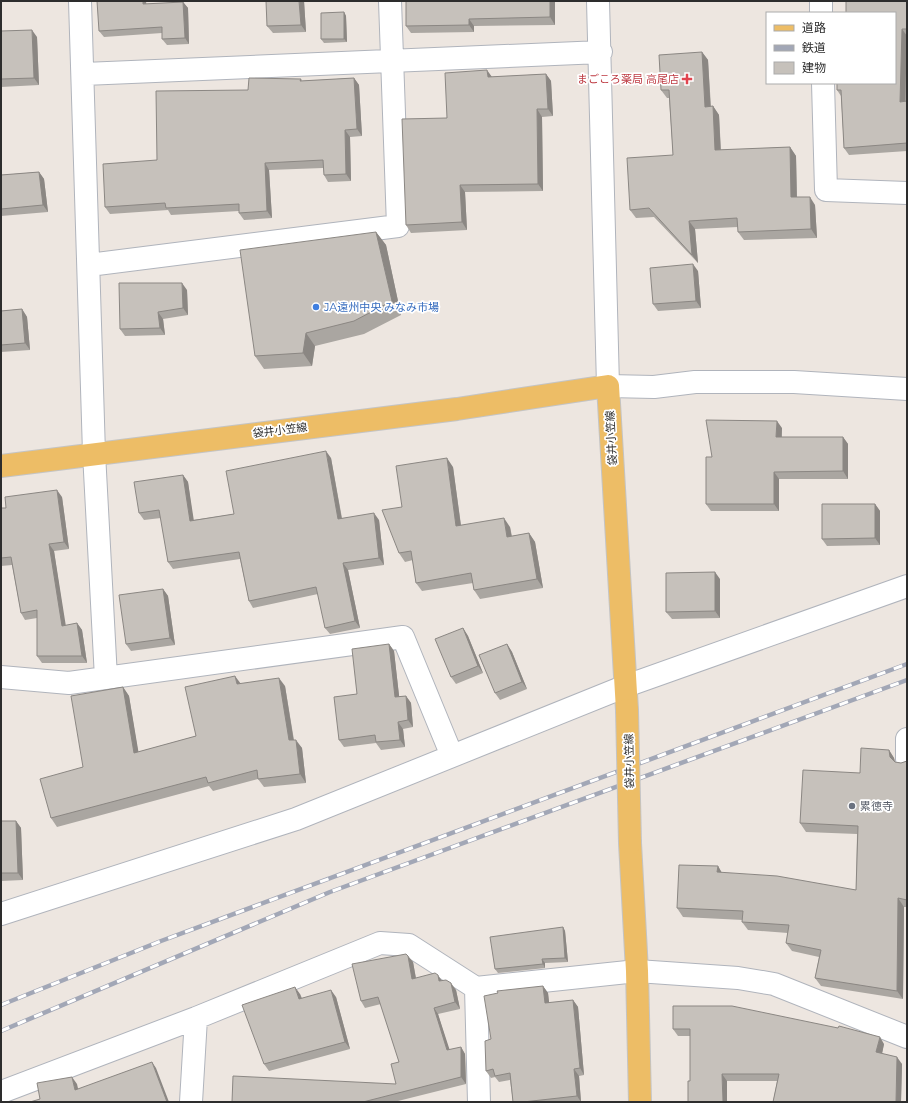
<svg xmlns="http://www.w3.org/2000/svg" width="908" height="1103" viewBox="0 0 908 1103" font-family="Montserrat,'Noto Sans JP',sans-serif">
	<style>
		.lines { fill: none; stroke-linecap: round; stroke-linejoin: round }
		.minor-casing { stroke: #b0b4bc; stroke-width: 24 }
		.major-casing { stroke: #c4c4c4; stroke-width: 24 }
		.minor { stroke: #fff; stroke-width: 22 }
		.major { stroke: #edbd66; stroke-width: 22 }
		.rail-casing { stroke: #a2a7b6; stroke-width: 4.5 }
		.rail { stroke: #fff; stroke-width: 3; stroke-dasharray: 9; stroke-linecap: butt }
		.major-bridge-casing { stroke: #c4c4c4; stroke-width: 24; stroke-linecap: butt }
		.major-bridge { stroke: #edbd66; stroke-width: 22 }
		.wall { fill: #aaa6a1 }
		.shaded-wall { fill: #8b8783 }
		.building { fill: #c6c1bb; stroke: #8b8783 }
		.health-dot { fill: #e0444e; stroke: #fff; stroke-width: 1.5 }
		.shop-dot { fill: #3f7fe0; stroke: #fff; stroke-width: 1.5 }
		.worship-dot { fill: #6b7280; stroke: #fff; stroke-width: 1.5 }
		.labels { text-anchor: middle; stroke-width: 3.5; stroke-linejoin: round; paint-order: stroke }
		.health-label { font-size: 11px; fill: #be3a42; stroke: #fff; text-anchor: end }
		.shop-label { font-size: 11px; fill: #366cbe; stroke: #fff; text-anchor: start }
		.street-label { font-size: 11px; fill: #2d2d2d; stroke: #fff }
		.worship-label { font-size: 11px; fill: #5b616d; stroke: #fff; text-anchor: start }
	</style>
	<rect width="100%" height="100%" fill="#ede6e0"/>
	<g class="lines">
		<defs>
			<path id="minor" d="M80 1 94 453 106 678
				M598 1 608 386 654 387 695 382H794L907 389
				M821 1V13
				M84 74 601 52
				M823 83 826 190 907 193
				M89 265 398 226 390 1
				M1 677 69 683 403 637 452 756
				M907 739V759
				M1 914 296 819 626 686 907 586
				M476 988 479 1102
				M4 1091 196 1018 380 943 409 945 476 988 637 971 738 978 774 984 907 1037
				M191 1102 196 1018"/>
			<path id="major" d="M1 466 457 409 608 386 627 710
				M630 843 637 971 640 1102"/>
		</defs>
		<!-- minor casing -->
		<use href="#minor" class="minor-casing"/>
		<!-- major casing -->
		<use href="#major" class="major-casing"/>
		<!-- minor -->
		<use href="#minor" class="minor"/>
		<!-- major -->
		<use href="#major" class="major"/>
		<defs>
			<path id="rail" d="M1 1005 161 941 907 664
				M1 1031 330 892 907 680"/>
		</defs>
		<!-- rail casing -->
		<use href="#rail" class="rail-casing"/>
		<!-- rail -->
		<use href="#rail" class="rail"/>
		<defs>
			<path id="major-bridge" d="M627 710 630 843"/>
		</defs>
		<!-- major-bridge casing -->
		<use href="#major-bridge" class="major-bridge-casing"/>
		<!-- major-bridge -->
		<use href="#major-bridge" class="major-bridge"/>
	</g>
	<!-- wall -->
	<path class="wall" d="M304 1 306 32 273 33 267 26Z
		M406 1H555V25L474 26V32L411 33 406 26Z
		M907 1V36L906 101H907V151L849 155 844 148 841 96 837 90 895 13Z
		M183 2 188 8 189 44 167 45 162 39V33L104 37 99 31 147 4Z
		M344 12 346 16 347 42 324 43 321 39Z
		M1 31 37 37 39 85 1 87Z
		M702 52 708 60 711 107 713 106 719 115 721 150 790 147 796 156 797 197 815 205 817 238 744 240 738 232V227L695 229 698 263 654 217 636 218 630 210 673 155 669 98H667L661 90Z
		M546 74 551 81 553 116 542 117 543 191 465 192 467 230 411 233 406 225 447 118 492 77Z
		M354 78 359 85 362 136 350 137 351 181 328 182 324 175 323 168 269 170 272 218 244 220 239 213V211L171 215 168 210 110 214 105 207 157 160 248 90 301 79 302 81Z
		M39 172 44 179 48 212 1 216V175Z
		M376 232 386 245 401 315 364 334 315 346 312 366 264 369 255 356Z
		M698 271 701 308 658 311 653 304Z
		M187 290 188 315 163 319 165 335 125 336 120 329Z
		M22 309 27 317 30 350 1 352V311Z
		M782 428V437H843L848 444V479H779V511H711L706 504 712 457Z
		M331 458 342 518 379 520 384 565 348 570 360 628 330 634 325 628 318 594 253 608 249 601 240 559 173 569 168 562 161 518 144 520 139 513 183 475 188 482 193 520 234 514Z
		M453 467 461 525 510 527 512 536 529 533 535 542 543 588 480 599 474 590 473 583 422 591 416 583 413 560 405 562 399 553 402 507Z
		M62 497 69 549 54 551 65 626 77 623 82 630 87 663H42L37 656V618L25 620 21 613 12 565 1 566V508H6Z
		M875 504 880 511V545L827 546 822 539Z
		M720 579V618L672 619 666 612Z
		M163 589 168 596 175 645 131 651 126 644Z
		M463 628 468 636 483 673 456 684 451 677Z
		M389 644 394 651 399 696H406L411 703 413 727 403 729 405 747 381 750 376 743 344 747 339 740 357 694Z
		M507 644 512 652 527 689 500 700 495 693Z
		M241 684 285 686 294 740 302 748 306 783 264 787 258 779 213 791 209 786 57 827 51 818 83 767 123 687 129 696 138 752 196 736Z
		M889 750 894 758 895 762 901 763 907 761V907H904L903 999 821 986 815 978 819 957 792 951 786 943 788 933 748 930 742 922 743 920 683 917 677 908 718 866 722 873 856 890 857 834 806 832 800 823Z
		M1 821H16L21 828 23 880 1 881Z
		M563 927 565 931 568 962 545 963V968L498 973 495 969Z
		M408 956 413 962 416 978 442 981 456 990 460 1009 438 1014 449 1050 461 1047 465 1054 466 1084 394 1102H232L396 1084 399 1062 381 1004 365 1008 361 1001Z
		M543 986 548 993 549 1003 573 1000 578 1007 584 1075 579 1076 581 1102H513L510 1080 499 1082 495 1077 491 1078 486 1071 498 993Z
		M300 994 302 998 336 997 350 1049 269 1071 264 1064Z
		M673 1006 884 1044 882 1053 902 1064 901 1102H773L777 1081H690V1036H678L673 1029Z"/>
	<!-- shaded-wall -->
	<path class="shaded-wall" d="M143 1H146L147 10 143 4Z
		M299 1H304L306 32 301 25Z
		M550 1H555V25L550 17Z
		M183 2 188 8 189 44 185 38Z
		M344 12 346 16 347 42 344 39Z
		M469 19 474 26V32L469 25Z
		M902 29 907 36 905 109 900 102Z
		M32 30 37 37 39 85 34 78Z
		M702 52 708 60 711 115 705 107Z
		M487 70 492 77H488Z
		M546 74 551 81 553 116 548 109Z
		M354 78 359 85 362 136 357 129Z
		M713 106 719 115 721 158 715 150Z
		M537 109 542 117 543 191 538 184Z
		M345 130 350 137 351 181 346 174Z
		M790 147 796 156 797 206 791 197Z
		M265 163 269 170 272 218 267 211Z
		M39 172 44 179 48 212 43 205Z
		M460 185 465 192 467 230 462 222Z
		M810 197 815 205 817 238 811 229Z
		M689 221 695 229 698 263 692 255Z
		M376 232 386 245 401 315 392 301Z
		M693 264 698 271 701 308 696 301Z
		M182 283 187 290 188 315 183 308Z
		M22 309 27 317 30 350 25 343Z
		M158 312 163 319 165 335 160 328Z
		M306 333 315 346 312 366 303 353Z
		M777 421 782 428 781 444 776 437Z
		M843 437 848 444V479L843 471Z
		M326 451 331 458 343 526 338 519Z
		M447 458 453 467 462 534 456 526Z
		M774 472 779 479V511L774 504Z
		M183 475 188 482 195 528 190 521Z
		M57 490 62 497 69 549 64 542Z
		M875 504 880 511V545L875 538Z
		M374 513 379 520 384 565 379 558Z
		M504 518 510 527 513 546 507 537Z
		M529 533 535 542 543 588 537 579Z
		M49 544 54 551 67 633 62 626Z
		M343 563 348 570 360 628 355 621Z
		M715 572 720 579V618L715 611Z
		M163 589 168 596 175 645 170 638Z
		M77 623 82 630 87 663 82 656Z
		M463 628 468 636 483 673 478 666Z
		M389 644 394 651 400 704 395 697Z
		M507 644 512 652 527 689 522 682Z
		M235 676 241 684H237Z
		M279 678 285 686 295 749 289 740Z
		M123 687 129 696 140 761 134 753Z
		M406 696 411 703 413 727 408 720Z
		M398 722 403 729 405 747 400 740Z
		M296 740 302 748 306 783 300 774Z
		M889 750 894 758 896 766 890 757Z
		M16 821 21 828 23 880 18 873Z
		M718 866 723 875 717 872Z
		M898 898 904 907 903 999 897 991Z
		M563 927 565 931 568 962 565 958Z
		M408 956 413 962 417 985 412 979Z
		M542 959 545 963V968L543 964Z
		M438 975 442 981H439Z
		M451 983 456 990 460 1009 455 1002Z
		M543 986 548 993 550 1010 545 1003Z
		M295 987 300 994 304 1006 299 999Z
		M331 990 336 997 350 1049 345 1042Z
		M573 1000 578 1007 584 1075 580 1068Z
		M434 1008 438 1014 452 1057 447 1050Z
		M880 1037 884 1044 881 1059 876 1052Z
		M461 1047 465 1054 466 1084 461 1077Z
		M897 1057 902 1064 901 1102H896Z
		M152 1062 156 1068 169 1102H167Z
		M574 1069 579 1076 581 1102 577 1096Z
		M722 1074 727 1081V1102H723Z
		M72 1077 77 1084 80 1097 75 1090Z"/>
	<!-- building -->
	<path class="building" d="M97 1H143V4L183 2 185 38 162 39V27L99 31Z
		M266 1H299L301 25 267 26Z
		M406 1H550V17L469 19V25L406 26Z
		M846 1H907V29H902L900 102 907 101V143L844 148 841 90H837V83H895V13H846Z
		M344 12V39H321V13Z
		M32 30 34 78 1 79V31Z
		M702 52 705 107 713 106 715 150 790 147 791 197H810L811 229 738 232 737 218 689 221 692 255 649 208 630 210 627 158 673 155 669 90H661L659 55Z
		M487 70 488 77 546 74 548 109H537L538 184 460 185 462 222 406 225 402 119 447 118 445 73Z
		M249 78 301 79 300 81 354 78 357 129 345 130 346 174 324 175 323 160 265 163 267 211 239 213V204L166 208 165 203 105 207 103 164 157 160 156 91 248 90Z
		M39 172 43 205 1 209V175Z
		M376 232 392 301 354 321 306 333 303 353 255 356 240 250Z
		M693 264 696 301 653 304 650 268Z
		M119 283H182L183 308 158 312 160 328 120 329Z
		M22 309 25 343 1 345V311Z
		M706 420 777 421 776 437H843V471L774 472V504H706V457H712Z
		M326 451 338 519 374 513 379 558 343 563 355 621 325 628 316 587 249 601 239 552 168 562 159 510 139 513 134 482 183 475 190 521 234 514 226 471Z
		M447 458 456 526 504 518 507 537 529 533 537 579 474 590 471 573 416 583 411 551 399 553 382 510 402 507 396 466Z
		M57 490 64 542 49 544 62 626 77 623 82 656H37V610L21 613 11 557 1 558V508H6L5 497Z
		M822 504H875V538L822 539Z
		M715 572V611L666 612V573Z
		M163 589 170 638 126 644 119 595Z
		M463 628 478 666 451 677 435 639Z
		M389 644 395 697 406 696 408 720 398 722 400 740 376 742 375 735 339 740 334 697 357 694 352 649Z
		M507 644 522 682 495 693 479 655Z
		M235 676 237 684 279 678 289 740H296L300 774 258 779 257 770 208 783 206 777 51 818 40 779 83 767 71 696 123 687 134 753 196 736 185 687Z
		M861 748 889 750 890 757 895 762 901 763 907 761V900L898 898 897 991 815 978 821 950 786 943 789 925 742 922 743 911 677 908 679 865 718 866 717 872 777 876 856 890 858 826 800 823 803 770 860 773Z
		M1 821H16L18 873H1Z
		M563 927 565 958 542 959 543 964 495 969 490 937Z
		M406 954 408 956 412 979 435 973 438 975 439 981 446 980 451 983 455 1002 434 1008 447 1050 461 1047V1077L363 1102H232L233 1076 396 1084 391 1064 399 1062 378 997 361 1001 352 964Z
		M543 986 545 1003 573 1000 580 1068 574 1069 577 1096 523 1102H513L510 1073 495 1076 493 1069 486 1071 485 1041 491 1039 484 996 498 993 497 991Z
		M295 987 299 999 331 990 345 1042 264 1064 242 1005Z
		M673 1006H732L838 1028 839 1026 880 1037 876 1052 897 1057 896 1102H773L779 1074H722L723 1102H688V1081H690V1029H673Z
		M152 1062 167 1102H30L40 1099 37 1083 72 1077 75 1090Z"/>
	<!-- markers -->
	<path class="health-dot" d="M685 73h4v4h4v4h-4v4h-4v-4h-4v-4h4z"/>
	<circle class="shop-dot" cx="316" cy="307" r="4"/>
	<circle class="worship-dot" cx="852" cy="806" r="4"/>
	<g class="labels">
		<!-- health labels -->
		<g class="health-label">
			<text x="679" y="83">まごころ薬局 高尾店</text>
		</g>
		<!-- shop labels -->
		<g class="shop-label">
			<text x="324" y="311">JA遠州中央 みなみ市場</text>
		</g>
		<!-- street labels -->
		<g class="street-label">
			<text transform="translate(280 430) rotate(-7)" y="4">袋井小笠線</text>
			<text transform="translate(611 438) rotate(-93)" y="4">袋井小笠線</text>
			<text transform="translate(629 761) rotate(-91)" y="4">袋井小笠線</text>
		</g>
		<!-- worship labels -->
		<g class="worship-label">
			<text x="860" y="810">累徳寺</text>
		</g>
	</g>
	<!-- border -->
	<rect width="908" height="1103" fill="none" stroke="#2d2d2d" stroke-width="4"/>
	<!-- legend -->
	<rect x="766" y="12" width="130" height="72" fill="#ffffff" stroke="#ababab"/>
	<rect x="774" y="25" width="20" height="6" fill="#edbd66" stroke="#ababab"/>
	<text x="802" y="32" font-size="12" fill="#2d2d2d">道路</text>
	<rect x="774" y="45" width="20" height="6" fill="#a2a7b6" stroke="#ababab"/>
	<text x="802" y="52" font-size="12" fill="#2d2d2d">鉄道</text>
	<rect x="774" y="62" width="20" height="12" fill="#c6c1bb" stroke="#ababab"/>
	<text x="802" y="72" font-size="12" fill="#2d2d2d">建物</text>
</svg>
